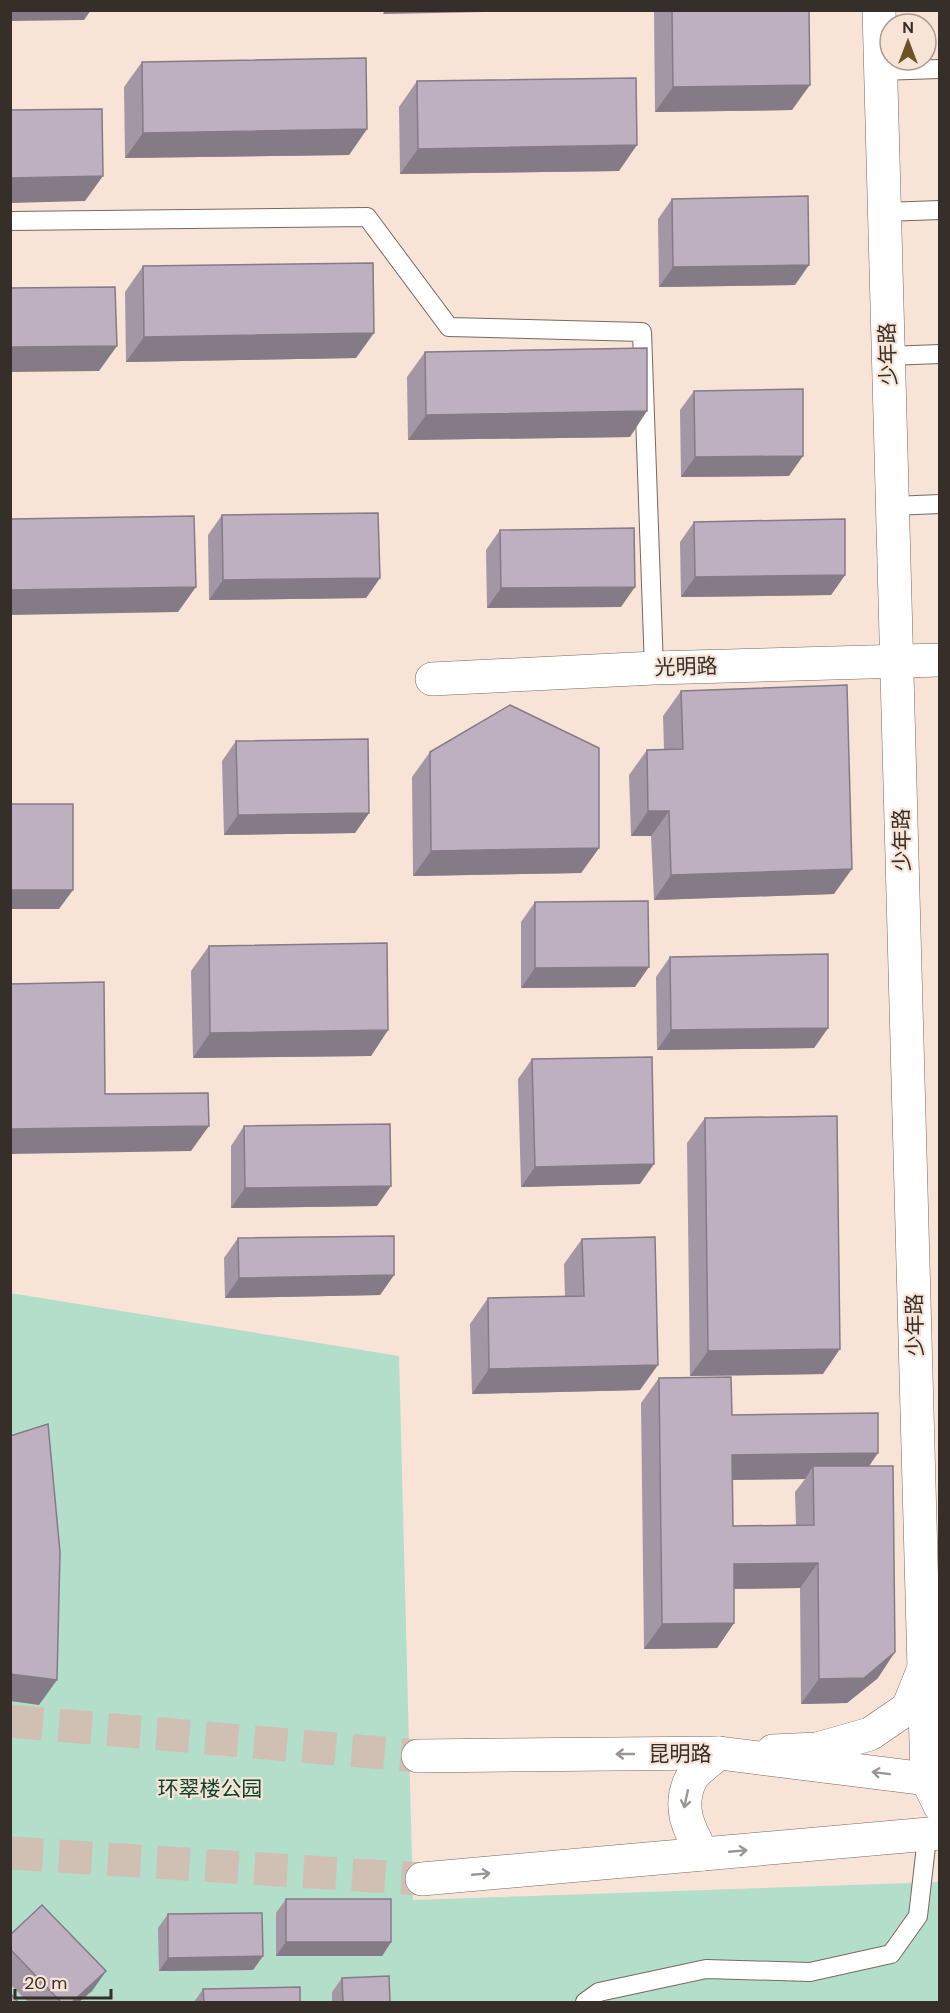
<svg xmlns="http://www.w3.org/2000/svg" width="950" height="2013" font-family="'DM Sans','Noto Sans SC',sans-serif">
<rect width="100%" height="100%" fill="#f7e4d7"/>
<path fill="#b3dec9" d="M10 1293 399 1356 413 1900 939 1882V2002H11Z"/>
<g fill="none" stroke-linecap="round" stroke-linejoin="round">
<g stroke="#d0c0b4" stroke-width="33" stroke-dasharray="33 16" stroke-linecap="butt">
<path d="M10 1721 418 1756"/>
<path d="M10 1853 422 1879"/>
</g>
<defs>
<g id="lane">
<path d="M880 71 940 69"/>
<path d="M885 212 940 210"/>
<path d="M10 221 367 217 449 327 642 332 654 668"/>
<path d="M888 356 940 354"/>
<path d="M893 506 940 504"/>
<path d="M585 2002 599 1992 706 1969 810 1972 891 1954 918 1916 928 1829"/>
</g>
<g id="secondary">
<path d="M879 10 927 1779 940 1806"/>
<path d="M432 679 654 668 940 660"/>
<path d="M773 1751 817 1749 870 1734 908 1708 922 1673"/>
</g>
<g id="primary">
<path d="M418 1756 719 1753 927 1779H940"/>
<path d="M703 1854C689 1830 677 1807 691 1779 696 1770 710 1761 719 1753"/>
<path d="M422 1879 940 1833"/>
</g>
</defs>
<use href="#lane" stroke="#79685e" stroke-width="20"/>
<use href="#secondary" stroke="#79685e" stroke-width="34"/>
<use href="#primary" stroke="#79685e" stroke-width="34"/>
<use href="#lane" stroke="#fff" stroke-width="18"/>
<use href="#secondary" stroke="#fff" stroke-width="33"/>
<use href="#primary" stroke="#fff" stroke-width="33"/>
</g>
<g fill="#a397a5" fill-rule="evenodd">
<path d="M654 10H809L792 110 655 112Z"/>
<path d="M142 62 367 129 349 155 125 158 124 87Z"/>
<path d="M417 81 619 171 400 174 399 107Z"/>
<path d="M672 199 795 285 659 287 658 219Z"/>
<path d="M143 266 356 358 126 362 125 292Z"/>
<path d="M425 352 630 437 408 440 407 377Z"/>
<path d="M694 391 789 476 681 477 680 410Z"/>
<path d="M222 515 380 578 366 598 209 600 208 535Z"/>
<path d="M694 522 845 575 831 595 681 597 680 542Z"/>
<path d="M500 530 621 607 487 608 486 550Z"/>
<path d="M681 691 834 894 654 900 651 836H631L629 775 647 750 664 749 663 716Z"/>
<path d="M236 741 369 813 355 833 224 835 222 761Z"/>
<path d="M430 752 599 848 581 873 413 876 412 777Z"/>
<path d="M535 902 635 987 521 988V922Z"/>
<path d="M209 946 388 1030 371 1056 193 1058 191 971Z"/>
<path d="M670 957 828 1028 814 1048 657 1050 656 977Z"/>
<path d="M532 1059 640 1184 521 1187 518 1079Z"/>
<path d="M705 1118 823 1374 690 1376 687 1143Z"/>
<path d="M244 1126 377 1206 231 1208V1146Z"/>
<path d="M238 1238 394 1275 380 1295 225 1298 224 1258Z"/>
<path d="M582 1239 640 1390 472 1394 470 1324 488 1298 565 1297 564 1264Z"/>
<path d="M659 1378 732 1415 869 1466 878 1678 847 1703 801 1704 800 1588 734 1589V1623L717 1648 644 1649 641 1403ZM805 1479 795 1492 796 1525 733 1526V1480Z"/>
<path d="M286 1899 391 1942 382 1956H276V1913Z"/>
<path d="M168 1914 263 1956 253 1970 159 1971 158 1928Z"/>
<path d="M10 1935 106 1971 92 1991 79 2002H28L10 1984Z"/>
<path d="M342 1978 390 2002H332V1992Z"/>
<path d="M203 1989 300 2002H194Z"/>
</g>
<g fill="#857b86">
<path d="M10 10H91L84 20 10 21Z"/>
<path d="M385 10H594L383 14Z"/>
<path d="M810 85 792 110 655 112 673 87Z"/>
<path d="M367 129 349 155 125 158 143 133Z"/>
<path d="M637 145 619 171 400 174 418 149Z"/>
<path d="M103 176 85 201 10 203V178Z"/>
<path d="M809 265 795 285 659 287 673 267Z"/>
<path d="M374 333 356 358 126 362 144 337Z"/>
<path d="M117 346 99 371 10 372V347Z"/>
<path d="M647 411 630 437 408 440 426 415Z"/>
<path d="M803 456 789 476 681 477 695 457Z"/>
<path d="M845 575 831 595 681 597 695 577Z"/>
<path d="M380 578 366 598 209 600 223 580Z"/>
<path d="M196 587 178 612 10 615V590Z"/>
<path d="M635 587 621 607 487 608 501 588Z"/>
<path d="M648 811H669L651 836H631Z"/>
<path d="M369 813 355 833 224 835 238 815Z"/>
<path d="M599 848 581 873 413 876 431 851Z"/>
<path d="M852 869 834 894 654 900 671 875Z"/>
<path d="M10 890H73L59 909H10Z"/>
<path d="M649 967 635 987 521 988 535 968Z"/>
<path d="M828 1028 814 1048 657 1050 671 1030Z"/>
<path d="M388 1030 371 1056 193 1058 210 1033Z"/>
<path d="M209 1126 191 1151 10 1154V1129Z"/>
<path d="M654 1164 640 1184 521 1187 535 1167Z"/>
<path d="M391 1186 377 1206 231 1208 245 1188Z"/>
<path d="M394 1275 380 1295 225 1298 239 1278Z"/>
<path d="M840 1349 823 1374 690 1376 708 1351Z"/>
<path d="M658 1365 640 1390 472 1394 489 1369Z"/>
<path d="M878 1453 861 1478 813 1466 805 1479 715 1480 732 1455Z"/>
<path d="M818 1563 800 1588 716 1589 734 1564Z"/>
<path d="M734 1623 717 1648 644 1649 662 1624Z"/>
<path d="M895 1652 878 1678 847 1703 801 1704 819 1679Z"/>
<path d="M10 1674 57 1680 39 1705 10 1701Z"/>
<path d="M286 1942H391L382 1956H276Z"/>
<path d="M263 1956 253 1970 159 1971 168 1958Z"/>
<path d="M106 1971 92 1991 79 2002H72Z"/>
</g>
<g fill="#beb0c0" stroke="#857b86" stroke-width="1.5">
<path d="M672 10H809L810 85 673 87Z"/>
<path d="M366 58 367 129 143 133 142 62Z"/>
<path d="M636 78 637 145 418 149 417 81Z"/>
<path d="M102 109 103 176 10 178V110Z"/>
<path d="M808 196 809 265 673 267 672 199Z"/>
<path d="M373 263 374 333 144 337 143 266Z"/>
<path d="M115 287 117 346 10 347V288Z"/>
<path d="M647 348V411L426 415 425 352Z"/>
<path d="M803 389V456L695 457 694 391Z"/>
<path d="M378 513 380 578 223 580 222 515Z"/>
<path d="M194 516 196 587 10 590V519Z"/>
<path d="M845 519V575L695 577 694 522Z"/>
<path d="M634 528 635 587 501 588 500 530Z"/>
<path d="M847 685 852 869 671 875 669 811H648L647 750 683 749 681 691Z"/>
<path d="M510 705 599 748V848L431 851 430 752Z"/>
<path d="M368 739 369 813 238 815 236 741Z"/>
<rect x="10" y="804" width="63" height="86"/>
<path d="M648 901 649 967 535 968V902Z"/>
<path d="M387 943 388 1030 210 1033 209 946Z"/>
<path d="M828 954V1028L671 1030 670 957Z"/>
<path d="M104 982 105 1094 208 1093 209 1126 10 1129V984Z"/>
<path d="M652 1057 654 1164 535 1167 532 1059Z"/>
<path d="M837 1116 840 1349 708 1351 705 1118Z"/>
<path d="M390 1124 391 1186 245 1188 244 1126Z"/>
<path d="M394 1236V1275L239 1278 238 1238Z"/>
<path d="M655 1237 658 1365 489 1369 488 1298 584 1296 582 1239Z"/>
<path d="M731 1377 732 1415 878 1413V1453L732 1455 733 1526 814 1525 813 1466H893L895 1652 864 1678 819 1679 818 1563 734 1564V1623L662 1624 659 1378Z"/>
<path d="M48 1424 60 1552 57 1680 10 1674V1436Z"/>
<rect x="286" y="1899" width="105" height="43"/>
<path d="M42 1905 106 1971 72 2002H61L10 1949V1935Z"/>
<path d="M262 1913 263 1956 168 1958V1914Z"/>
<path d="M389 1976 390 2002H343L342 1978Z"/>
<path d="M300 1987V2002H204L203 1989Z"/>
<path d="M10 1993 18 2002H10Z"/>
</g>
<defs><path id="oneway-shaft" d="M-6 0H5M1.5-3L5.5 0L1.5 3" fill="none" stroke-width="1.6" stroke-linecap="round" stroke-linejoin="round" transform="scale(1.5)"/></defs>
<g stroke="#9a9694">
<use href="#oneway-shaft" transform="translate(625 1754) rotate(180)"/>
<use href="#oneway-shaft" transform="translate(881 1773) rotate(-173)"/>
<use href="#oneway-shaft" transform="translate(686 1799) rotate(102)"/>
<use href="#oneway-shaft" transform="translate(738 1851) rotate(-5)"/>
<use href="#oneway-shaft" transform="translate(481 1874) rotate(-5)"/>
</g>
<g text-anchor="middle" dominant-baseline="central" stroke-width="4.5" stroke-linejoin="round" paint-order="stroke">
<g font-size="21" fill="#352e29" stroke="#f7e4d7">
<text transform="translate(888 354) rotate(-92)">少年路</text>
<text transform="translate(686 667) rotate(-2)">光明路</text>
<text transform="translate(902 840) rotate(-91)">少年路</text>
<text transform="translate(915 1325) rotate(-91)">少年路</text>
<text x="680" y="1754">昆明路</text>
</g>
<g font-size="21" fill="#0d422e" stroke="#f7e4d7">
<text x="210" y="1789">环翠楼公园</text>
</g>
</g>
<rect width="950" height="2013" fill="none" stroke="#352e29" stroke-width="24"/>
<g transform="translate(908 42)"><circle r="28" fill="#f7e4d7" stroke="#a99b91" stroke-width="1.5"/>
<path d="M0-4.5L10 22L0 15L-10 22Z" fill="#6c5425"/>
<text y="-9" font-size="16" font-weight="bold" text-anchor="middle" fill="#352e29">N</text>
</g>
<path d="M15 1989v9h96v-9" fill="none" stroke="#352e29" stroke-width="3"/>
<text x="24" y="1989" font-size="18" fill="#352e29" stroke="#f7e4d7" stroke-width="4.5" paint-order="stroke">20 m</text>
</svg>
